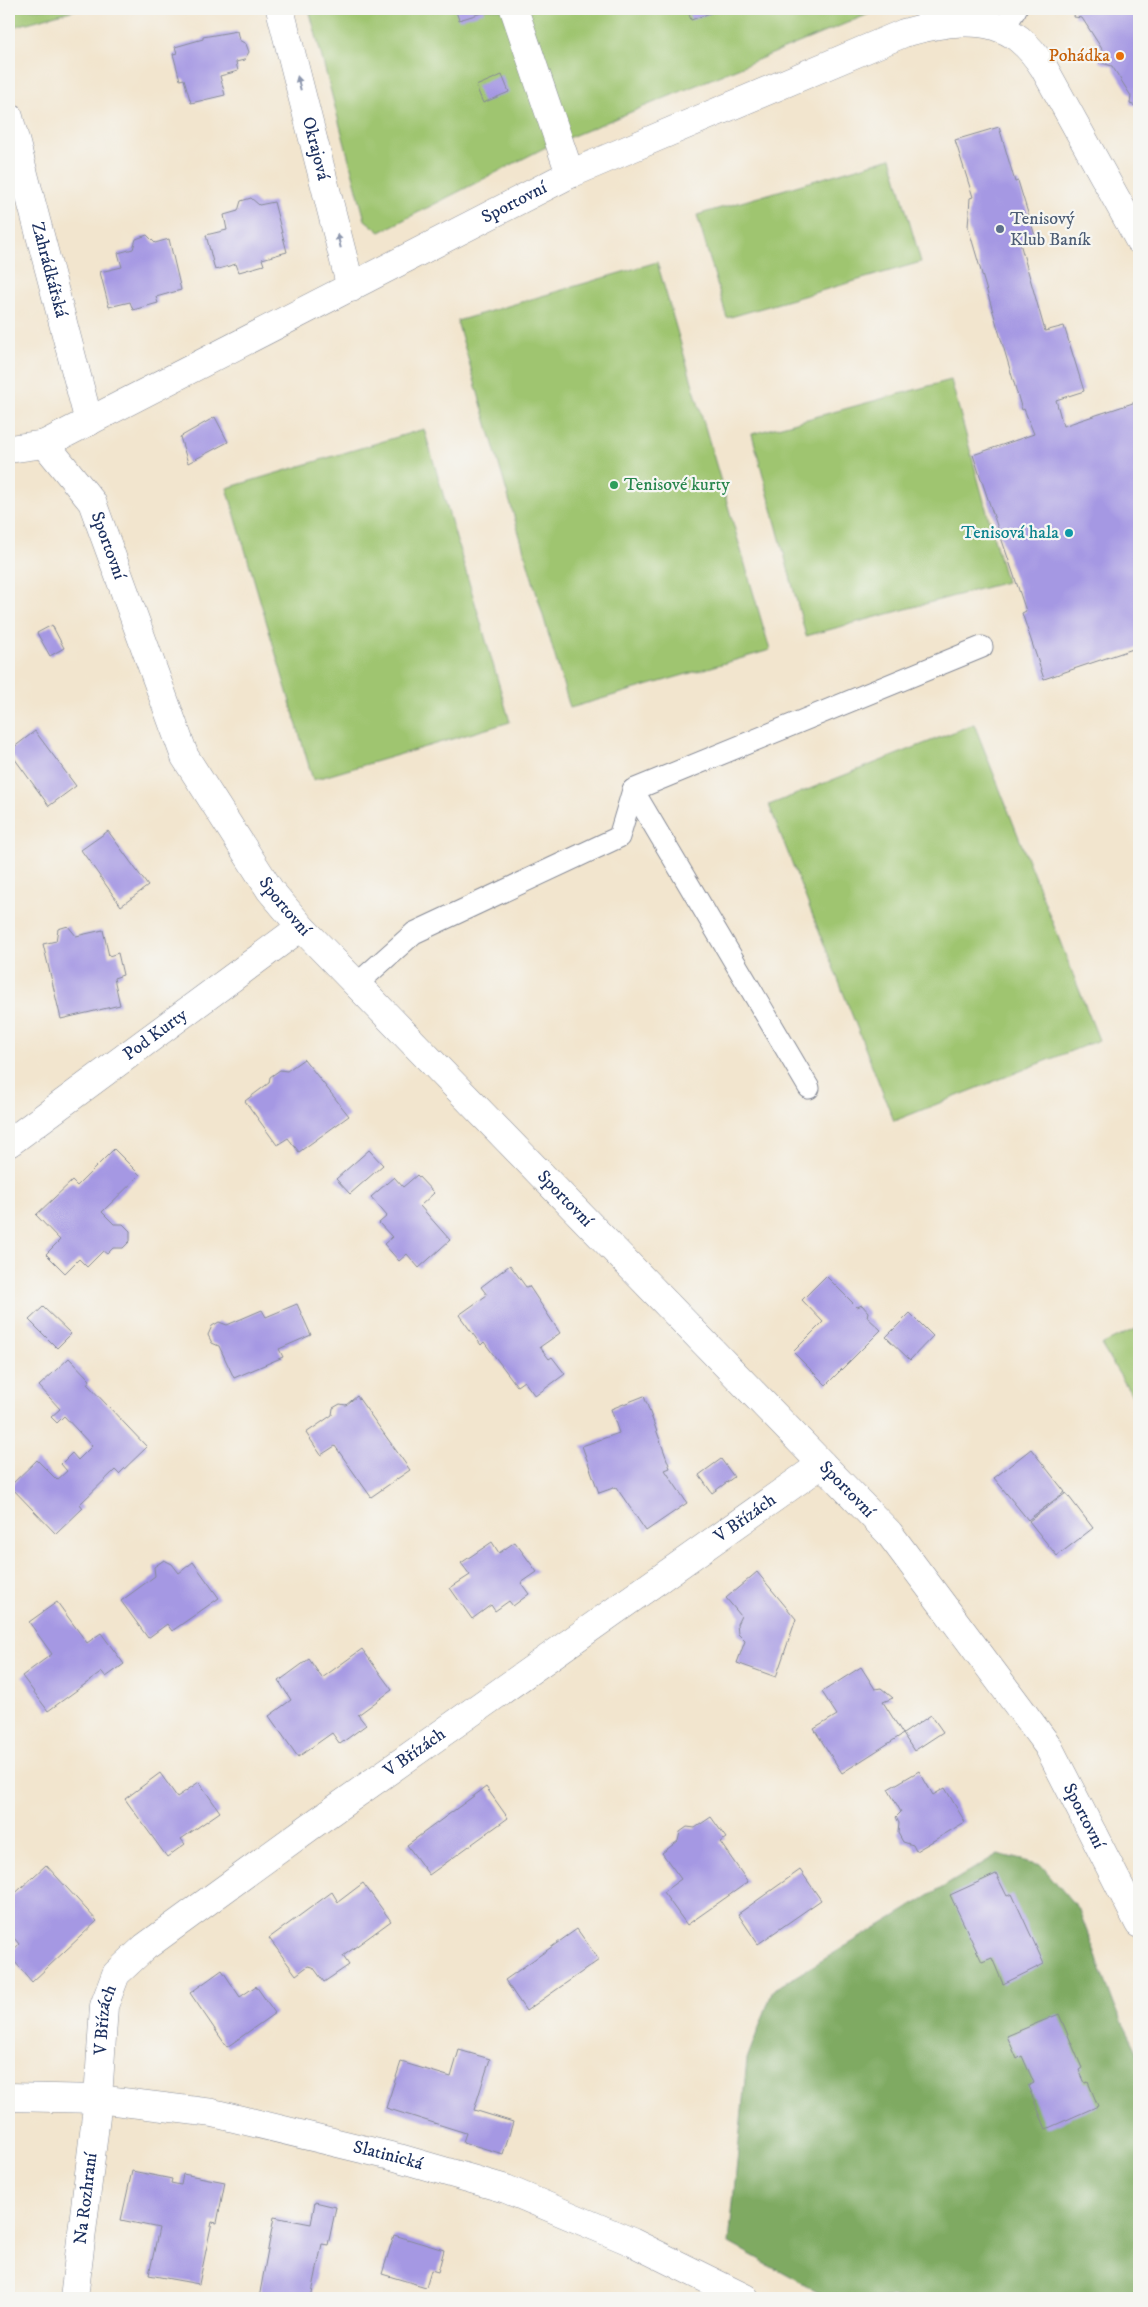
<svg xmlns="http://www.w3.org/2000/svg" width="1148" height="2307" font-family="'IM FELL DW Pica',serif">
<rect width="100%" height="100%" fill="#f6f6f2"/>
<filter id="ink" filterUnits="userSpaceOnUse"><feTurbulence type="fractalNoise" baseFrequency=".02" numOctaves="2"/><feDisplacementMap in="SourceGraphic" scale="10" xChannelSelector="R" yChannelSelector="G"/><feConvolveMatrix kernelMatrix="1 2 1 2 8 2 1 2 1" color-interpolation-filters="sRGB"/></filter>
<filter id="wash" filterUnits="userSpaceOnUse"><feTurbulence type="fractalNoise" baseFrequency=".0096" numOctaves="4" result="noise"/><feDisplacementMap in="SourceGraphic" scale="20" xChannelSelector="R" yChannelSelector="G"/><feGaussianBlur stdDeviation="1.12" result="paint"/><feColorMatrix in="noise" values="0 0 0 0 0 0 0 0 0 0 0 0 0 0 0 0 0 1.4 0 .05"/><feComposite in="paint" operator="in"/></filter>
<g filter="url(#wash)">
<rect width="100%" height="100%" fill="#f2e5ce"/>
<g fill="#9fc56f" stroke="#5d7a66">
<path d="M9 9H78L9 28Z"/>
<path d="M309 9H881L546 147 380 232 365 220Z"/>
<path d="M891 158 921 262 727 318 697 215Z"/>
<path d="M657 262 770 650 570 708 457 321Z"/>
<path d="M951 380 1006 582 806 636 752 434Z"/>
<path d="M424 429 510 722 313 780 227 488Z"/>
<path d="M974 724 1099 1040 894 1121 769 805Z"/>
<path d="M1139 1327V1406L1101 1345Z"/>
</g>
<path fill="#7faa62" stroke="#4d6c60" d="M998 1854 1041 1865 1079 1910 1115 2007 1139 2055V2298H830L729 2243 747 2059 773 1990Z"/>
<g id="blocks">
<g fill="#a598e3">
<path d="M455 9H484L485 12 459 20Z"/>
<path d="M687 9H711L713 12 691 20Z"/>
<path d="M1075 9H1139V107L1130 104 1131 96 1112 66 1099 62 1102 49 1082 18 1074 17Z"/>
<path d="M237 31 239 40 246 44 249 52 244 60 236 62 238 71 220 76 225 95 191 103 184 79 180 80 173 54 177 53 175 47 203 39V37Z"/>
<path d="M502 75 509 92 483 103 476 86Z"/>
<path d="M999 127 1015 182 1018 181 1036 239 1020 243 1045 331 1064 326 1084 391 1056 400 1063 426 1139 401V647L1044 679 1022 613 1026 611 973 455 1034 434 1024 409 1022 410 968 227 970 198 973 197 955 140Z"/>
<path d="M251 198 259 205 274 202 287 252 262 259 264 265 239 272 236 264 215 270 206 235 227 230 224 215 238 211 241 201Z"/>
<path d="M147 235 155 243 169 239 181 290 156 297 158 303 133 310 130 302 109 307 100 272 122 267 118 253 133 249 136 239Z"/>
<path d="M215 417 228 442 188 463 180 437Z"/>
<path d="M52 625 64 648 50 656 37 633Z"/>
<path d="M35 731 76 786 49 806 9 751Z"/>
<path d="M108 831 148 886 121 906 81 850Z"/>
<path d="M68 926 76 936 103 930 109 956 118 953 123 975 114 978 120 1005 61 1019 43 944 56 941 58 929Z"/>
<path d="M304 1059 349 1116 299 1152 288 1138 277 1145 245 1101 269 1083 270 1077 280 1070 287 1071Z"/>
<path d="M114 1149 140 1175 102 1212 114 1224H123L130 1231V1241L123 1248H113L107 1254 103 1251 87 1267 79 1259 65 1273 46 1254 60 1240 36 1215 72 1181 77 1186Z"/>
<path d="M369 1150 383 1165 350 1194 336 1179Z"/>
<path d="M417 1175 434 1193 420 1206 450 1240 419 1268 407 1254 399 1261 384 1244 392 1237 379 1223 387 1216 371 1197 394 1177 403 1187Z"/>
<path d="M510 1265 526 1287 529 1286 560 1333 540 1347 549 1359 552 1357 565 1374 535 1396 524 1381 517 1386 484 1342 481 1345 459 1315 487 1295 481 1287Z"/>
<path d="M826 1276 857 1307 862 1305 868 1312 867 1317 881 1330 826 1385 793 1352 823 1322 802 1300Z"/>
<path d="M297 1304 311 1335 279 1349 283 1357 234 1378 219 1346 212 1343 208 1335 212 1326 219 1322 227 1325 262 1310 266 1317Z"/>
<path d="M43 1307 71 1334 57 1348 29 1320Z"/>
<path d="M910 1313 933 1336 910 1360 886 1337Z"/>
<path d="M69 1358 90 1380 87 1384 147 1447 119 1474 115 1470 80 1504 83 1508 56 1534 10 1486 37 1460 57 1480 67 1471 61 1464 72 1453 78 1460 92 1446 64 1416 57 1423 51 1417 60 1409 39 1386Z"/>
<path d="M357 1396 410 1470 371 1497 335 1446 321 1455 306 1433 332 1415 333 1408 340 1404 346 1405Z"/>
<path d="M644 1396 670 1468 665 1470 687 1503 646 1531 616 1487 599 1493 582 1446 619 1433 611 1409Z"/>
<path d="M1031 1449 1065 1492 1028 1520 994 1478Z"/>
<path d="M721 1459 734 1477 712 1493 699 1475Z"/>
<path d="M1066 1493 1093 1528 1057 1556 1029 1521Z"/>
<path d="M492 1542 499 1553 515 1542 537 1572 521 1583 529 1594 513 1606 509 1601 495 1611 491 1605 472 1619 450 1588 470 1575 461 1563Z"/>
<path d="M164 1560 172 1564 179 1573 193 1562 219 1598 172 1631 167 1624 148 1638 121 1601 155 1576 154 1567Z"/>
<path d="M757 1572 796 1619 776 1677 737 1663 745 1641 738 1634 737 1624 741 1616 726 1598Z"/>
<path d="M57 1602 87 1643 101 1633 124 1664 106 1677 102 1672 48 1711 22 1676 52 1654 29 1622Z"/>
<path d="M362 1649 392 1690 358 1715 366 1725 340 1744 332 1733 298 1757 269 1716 291 1700 279 1681 309 1659 322 1678Z"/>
<path d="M861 1667 875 1689 881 1688 893 1698 883 1702 903 1734 931 1715 943 1732 914 1751 903 1734 842 1773 814 1729 837 1715 822 1692Z"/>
<path d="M919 1771 933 1795 945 1788 965 1822 916 1851 913 1845 903 1842 898 1833 899 1823 896 1817 901 1812 888 1789Z"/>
<path d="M160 1773 177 1797 199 1782 220 1812 181 1839 185 1844 167 1857 125 1799Z"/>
<path d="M486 1787 508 1818 429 1875 407 1845Z"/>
<path d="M711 1817 726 1838 720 1842 748 1882 687 1925 663 1892 681 1879 662 1853 678 1841 680 1832 687 1827 695 1828Z"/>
<path d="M46 1865 97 1921 32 1982 9 1955 19 1944 9 1932V1899Z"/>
<path d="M800 1870 821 1900 758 1944 738 1914Z"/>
<path d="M996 1874 1007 1896 1012 1894 1044 1964 1003 1984 992 1958 982 1962 950 1895Z"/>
<path d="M363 1883 391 1921 343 1956 349 1965 324 1982 313 1967 308 1966 296 1975 269 1938 332 1892 338 1902Z"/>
<path d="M577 1929 599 1960 526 2011 505 1980Z"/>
<path d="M222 1970 240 1997 256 1986 275 2013 227 2047 190 1993Z"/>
<path d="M1059 2014 1082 2068 1079 2070 1085 2083 1088 2082 1098 2106 1046 2129 1028 2086 1034 2083 1022 2056 1017 2059 1007 2036Z"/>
<path d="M459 2050 490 2059 474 2110 513 2122 503 2154 463 2142 466 2133 386 2108 401 2062 451 2077Z"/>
<path d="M132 2171 172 2179 171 2183 181 2185 183 2174 225 2182 217 2223 212 2222 199 2284 149 2275 159 2228 121 2220Z"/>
<path d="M315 2202 336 2207 328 2245 322 2244 311 2298H259L274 2217 311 2224Z"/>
<path d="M394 2235 444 2250 438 2272 431 2270 426 2287 382 2274Z"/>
</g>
</g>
</g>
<g filter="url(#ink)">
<use href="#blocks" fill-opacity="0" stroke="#868a96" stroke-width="1"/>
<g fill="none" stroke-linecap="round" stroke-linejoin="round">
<defs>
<g id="service">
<path d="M1003 29 1016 9"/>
<path d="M633 790 809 1088"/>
<path d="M357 984 414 933 619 837 633 790 982 647"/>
</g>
<g id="minor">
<path id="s1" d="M280 9 351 288"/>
<path d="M514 9 570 174"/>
<path id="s2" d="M9 117 89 422"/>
<path id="s3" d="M45 444 92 502 185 757 270 890 301 927 889 1533 1048 1746 1139 1924"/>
<path id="s4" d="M9 449 45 444 570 174 904 33C939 23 988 13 1019 39 1029 47 1037 57 1044 68L1139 240"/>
<path id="s5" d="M9 1143 301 927"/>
<path id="s6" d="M9 2097 98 2099 213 2113 399 2158 506 2189 632 2242 745 2298"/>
<path id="s7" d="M74 2298 98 2099 104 2006 116 1974 145 1947 311 1826 822 1464"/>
</g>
</defs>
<use href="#service" stroke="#868a96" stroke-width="23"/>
<use href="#minor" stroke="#868a96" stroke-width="29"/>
<use href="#service" stroke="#fff" stroke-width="21"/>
<use href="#minor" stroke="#fff" stroke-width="28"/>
</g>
<defs><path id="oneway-solid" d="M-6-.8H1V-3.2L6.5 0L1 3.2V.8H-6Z" transform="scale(1.25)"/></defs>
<g fill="#8d97ae">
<use href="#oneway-solid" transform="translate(299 83) rotate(-104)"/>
<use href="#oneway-solid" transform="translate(339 241) rotate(-104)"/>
</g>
</g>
<circle fill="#e8710a" stroke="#f6f6f2" stroke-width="2" cx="1120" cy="56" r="5"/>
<circle fill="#5c6f8a" stroke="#f6f6f2" stroke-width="2" cx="1000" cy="229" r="5"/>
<circle fill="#2e9e5b" stroke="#f6f6f2" stroke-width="2" cx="614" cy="485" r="5"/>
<circle fill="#0f9aa8" stroke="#f6f6f2" stroke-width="2" cx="1069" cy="533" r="5"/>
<g text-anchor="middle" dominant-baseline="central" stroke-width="4.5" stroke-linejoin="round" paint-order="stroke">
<g font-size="18" fill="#c56008" stroke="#f6f6f2" text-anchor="end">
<text x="1110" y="56">Pohádka</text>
</g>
<g font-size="18" fill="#1b2f5e" stroke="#f6f6f2">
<text stroke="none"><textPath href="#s1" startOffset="144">Okrajová</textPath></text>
<text stroke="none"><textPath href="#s4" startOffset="564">Sportovní</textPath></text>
<text stroke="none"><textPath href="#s2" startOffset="158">Zahrádkářská</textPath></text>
<text stroke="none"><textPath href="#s3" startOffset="121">Sportovní</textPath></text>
<text stroke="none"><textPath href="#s3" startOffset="526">Sportovní</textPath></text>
<text stroke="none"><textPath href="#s5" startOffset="182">Pod Kurty</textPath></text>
<text stroke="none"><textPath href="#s3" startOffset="931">Sportovní</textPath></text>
<text stroke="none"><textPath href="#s3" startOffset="1336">Sportovní</textPath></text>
<text stroke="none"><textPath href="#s7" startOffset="1105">V Břízách</textPath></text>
<text stroke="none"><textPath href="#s7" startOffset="700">V Břízách</textPath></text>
<text stroke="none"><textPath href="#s3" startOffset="1741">Sportovní</textPath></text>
<text stroke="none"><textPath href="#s7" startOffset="280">V Břízách</textPath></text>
<text stroke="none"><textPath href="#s6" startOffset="385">Slatinická</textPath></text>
<text stroke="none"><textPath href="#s7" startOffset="100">Na Rozhraní</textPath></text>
</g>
<g font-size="18" fill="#4e5e75" stroke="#f6f6f2" text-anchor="start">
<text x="1010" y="219">Tenisový<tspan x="1010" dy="21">Klub Baník</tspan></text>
</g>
<g font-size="18" fill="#27864d" stroke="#f6f6f2" text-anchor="start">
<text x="624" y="485">Tenisové kurty</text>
</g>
<g font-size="18" fill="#0d838f" stroke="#f6f6f2" text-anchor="end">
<text x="1059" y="533">Tenisová hala</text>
</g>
</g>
<rect width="1148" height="2307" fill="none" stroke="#f6f6f2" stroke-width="30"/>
</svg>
